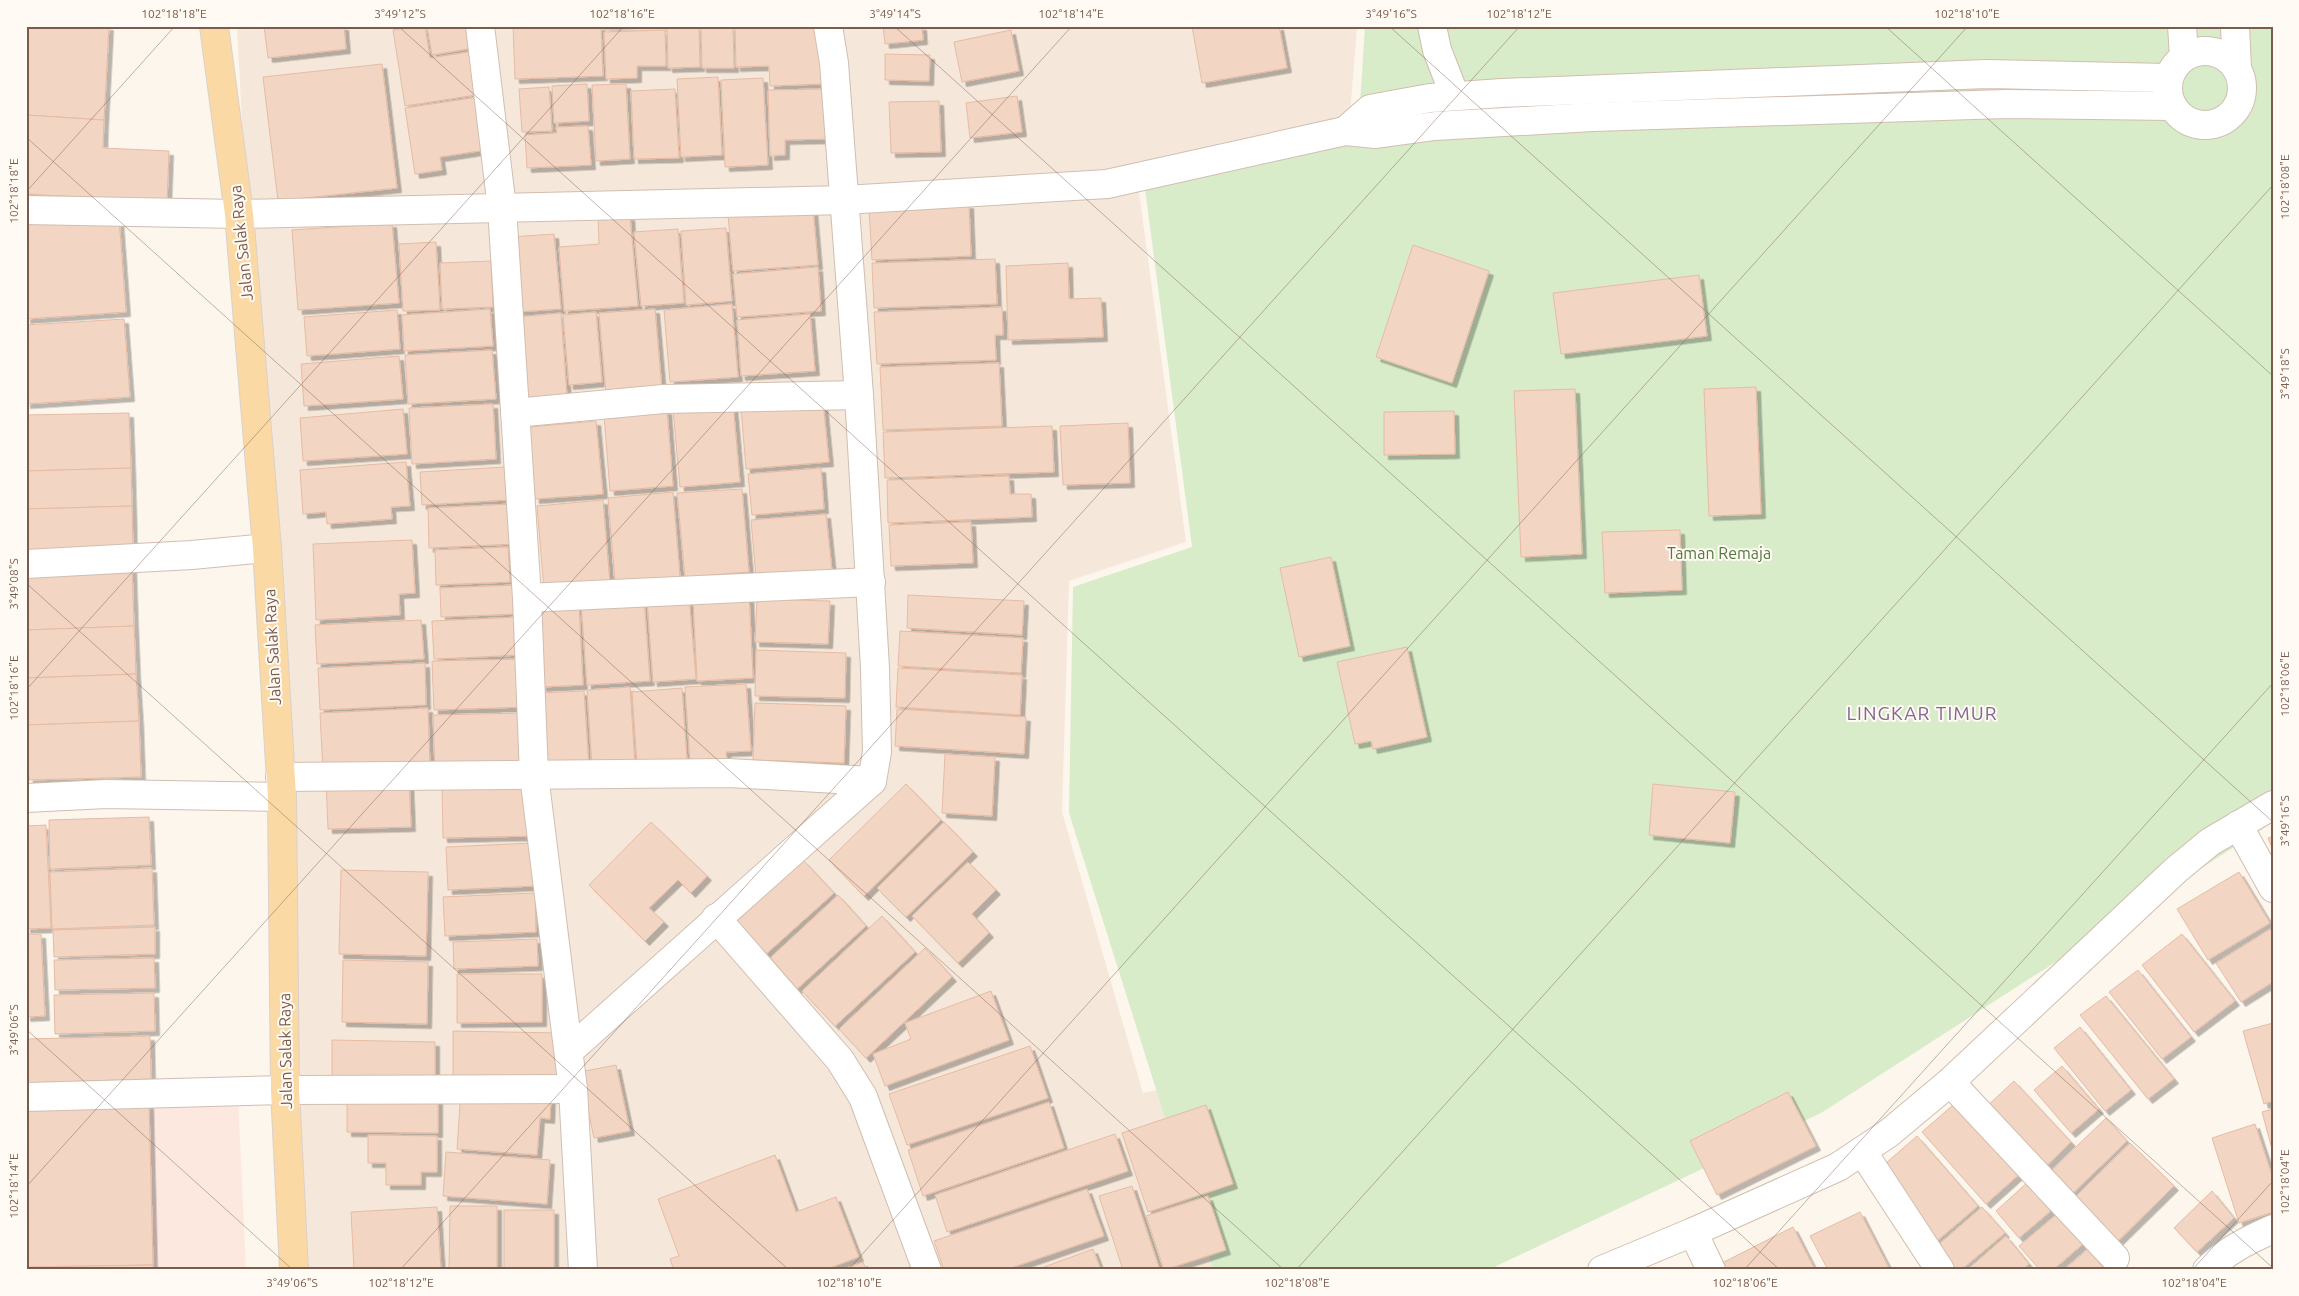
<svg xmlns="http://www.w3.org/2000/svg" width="2299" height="1296" font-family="Ubuntu,sans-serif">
<defs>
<filter id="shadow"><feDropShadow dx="4.5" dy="4.5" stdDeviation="0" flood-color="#0004"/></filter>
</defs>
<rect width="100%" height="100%" fill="#fdf6ec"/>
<path fill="#f5e8da" d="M237 26H1357L1349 127 1137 177 1186 542 1069 581 1062 812 1143 1093 1209 1079 1237 1270H301Z"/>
<path fill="#fde8e0" d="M238 1096 246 1270H26V1100Z"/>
<path fill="#d8ecc9" d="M1365 26H2273V822L1821 1113 1488 1270H1213L1069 813 1073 587 1192 547 1144 181 1358 135Z"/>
<g fill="#f3d5c3" stroke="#e6bba3" filter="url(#shadow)">
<path d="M26 26H109L104 120 26 115Z"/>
<path d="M264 26H344L346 49 268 58Z"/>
<path d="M415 26H425L430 58 475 51 482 94 405 106 393 30Z"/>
<path d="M427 26H470L474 48 432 55Z"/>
<path d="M513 26H601L603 76 515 79Z"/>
<path d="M605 26H632V29L605 30Z"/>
<path d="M634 26H665V27L634 29Z"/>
<path d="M667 26H699L700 67 668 68Z"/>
<path d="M701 26H733L734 68H702Z"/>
<path d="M735 26H820L822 84 770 86 769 66 736 67Z"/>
<path d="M883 26H922L923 40 885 44Z"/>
<path d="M1192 26H1279L1287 68 1202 83Z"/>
<path d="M665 30 666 66H637V78L606 79 604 32Z"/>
<path d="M1011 30 1019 71 962 82 954 42Z"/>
<path d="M885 54 930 55 929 81 885 80Z"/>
<path d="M382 64 397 188 278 201 263 77Z"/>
<path d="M718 77 722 155 681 157 677 79Z"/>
<path d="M763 78 768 165 725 167 721 80Z"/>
<path d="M587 84 589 121 554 123 552 86Z"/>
<path d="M626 84 630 159 596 161 592 85Z"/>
<path d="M549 87 552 131 522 132 519 89Z"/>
<path d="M675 89 679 158 634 159 631 91Z"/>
<path d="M826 89 827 139 785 140V155L770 156 768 90Z"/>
<path d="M485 96V150L440 157 442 170 415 174 405 108Z"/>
<path d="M1017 96 1022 132 970 138 966 103Z"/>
<path d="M939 101 941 152 891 153 889 102Z"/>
<path d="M26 115 104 120 103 148 169 151 167 202 26 194Z"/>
<path d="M588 126 591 165 527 168 525 135 557 133 556 127Z"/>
<path d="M969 204 971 256 872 260 869 208Z"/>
<path d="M813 208 818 265 733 271 728 215Z"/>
<path d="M630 216 638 306 564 311 559 247 599 244 598 218Z"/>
<path d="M119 218 126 312 26 319V225Z"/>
<path d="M392 223 399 303 298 310 292 230Z"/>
<path d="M726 228 732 301 686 305 681 231Z"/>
<path d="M678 229 684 303 641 306 634 232Z"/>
<path d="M554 234 561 309 516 312 510 237Z"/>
<path d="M436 242 440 310 403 311 399 244Z"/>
<path d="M1413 245 1489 271 1452 383 1376 357Z"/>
<path d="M995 259 997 304 874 308 872 263Z"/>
<path d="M491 261 493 307 442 309 440 263Z"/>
<path d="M1068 263 1069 299 1101 298 1103 337 1008 340 1006 266Z"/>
<path d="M818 267 821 311 737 317 733 274Z"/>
<path d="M1699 275 1707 336 1561 354 1553 293Z"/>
<path d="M732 304 738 377 670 382 664 310Z"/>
<path d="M1002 307 1003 335H995L996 360 877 364 874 312Z"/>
<path d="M490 309 493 346 404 351 402 315Z"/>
<path d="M655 309 662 390 606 394 599 313Z"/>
<path d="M397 310 400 349 307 356 304 317Z"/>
<path d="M596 312 602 382 569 385 563 315Z"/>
<path d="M561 313 567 396 525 399 518 317Z"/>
<path d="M810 314 815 371 741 376 737 320Z"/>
<path d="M124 319 130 397 26 404V325Z"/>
<path d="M492 350 496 399 408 404 405 355Z"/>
<path d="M399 356 403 399 304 406 301 364Z"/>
<path d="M999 363 1002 426 883 430 880 367Z"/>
<path d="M1756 387 1761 514 1709 516 1704 389Z"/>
<path d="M1575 389 1582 554 1521 557 1514 391Z"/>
<path d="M823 401 829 462 746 469 741 407Z"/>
<path d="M493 404 496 459 412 464 409 408Z"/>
<path d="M733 404 740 482 680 487 673 409Z"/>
<path d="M403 409 407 454 303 461 300 418Z"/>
<path d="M667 410 673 486 610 491 604 415Z"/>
<path d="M1454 411 1455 454 1384 455V412Z"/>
<path d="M129 413 131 468 26 471V415Z"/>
<path d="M596 421 603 494 535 499 529 427Z"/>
<path d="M1128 423 1130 483 1063 485 1060 426Z"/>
<path d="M1052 426 1054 472 885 478 883 432Z"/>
<path d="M406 462 410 506 391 507 392 519 327 524 326 512 303 514 300 470Z"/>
<path d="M505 467 507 500 422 505 420 472Z"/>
<path d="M131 468 132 506 26 509V471Z"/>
<path d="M821 468 824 509 752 515 748 474Z"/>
<path d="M1009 476 1010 494H1031L1032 517 888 523 887 480Z"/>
<path d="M742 489 749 572 685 577 677 493Z"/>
<path d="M673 492 680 577 615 582 608 498Z"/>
<path d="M603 500 610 584 544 589 537 506Z"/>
<path d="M512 504 514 544 429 548 428 508Z"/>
<path d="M132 506 133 553 26 556V509Z"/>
<path d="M826 514 832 571 756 577 751 520Z"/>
<path d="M971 522 973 563 891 566 889 525Z"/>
<path d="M1680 530 1682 590 1605 593 1602 532Z"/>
<path d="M412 540 415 593 399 594 400 615 316 620 313 544Z"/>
<path d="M508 547 510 582 436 585 435 550Z"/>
<path d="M1331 557 1350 646 1299 657 1280 568Z"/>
<path d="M132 567 134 626 26 630V571Z"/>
<path d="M516 585 518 614 441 617 440 588Z"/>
<path d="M749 594 753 678 697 681 693 597Z"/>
<path d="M908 595 1024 601 1022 635 907 628Z"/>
<path d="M689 597 696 679 653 682 647 599Z"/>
<path d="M644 598 650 681 587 685 581 602Z"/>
<path d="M757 599 830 601 828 644 755 642Z"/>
<path d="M579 605 583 685 542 687 536 607Z"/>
<path d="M520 617 522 655 434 659 432 621Z"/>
<path d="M421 620 424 659 317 664 315 625Z"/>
<path d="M134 626 136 674 26 678V630Z"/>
<path d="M900 631 1023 638 1021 673 898 666Z"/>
<path d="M1407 647 1427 737 1373 749 1371 741 1355 744 1337 662Z"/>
<path d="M756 650 846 653 845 698 755 696Z"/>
<path d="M523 659 525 707 434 710 432 661Z"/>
<path d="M425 663 426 705 320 710 318 668Z"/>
<path d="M898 668 1022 675 1020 715 896 707Z"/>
<path d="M136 674 139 721 26 725V678Z"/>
<path d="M746 684 751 751 726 752 727 760 690 762 685 687Z"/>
<path d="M630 687 635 765 592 767 587 690Z"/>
<path d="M682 688 687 761 637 764 632 692Z"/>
<path d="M584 691 589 767 547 770 542 693Z"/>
<path d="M755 703 846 706 844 763 753 760Z"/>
<path d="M428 708 430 767 323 772 320 713Z"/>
<path d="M897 709 1026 717 1024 754 895 746Z"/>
<path d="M523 713 526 769 435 771 433 715Z"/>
<path d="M139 721 141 777 29 780 26 725Z"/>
<path d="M945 754 995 757 992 816 942 813Z"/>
<path d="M409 778 411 827 328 829 326 780Z"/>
<path d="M906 784 941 820 864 896 829 860Z"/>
<path d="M1653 784 1735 792 1730 843 1649 835Z"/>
<path d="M530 786 532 836 443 838 442 788Z"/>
<path d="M149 817 151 865 50 869 49 820Z"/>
<path d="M651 822 707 876 691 893 678 880 649 908 664 922 645 941 589 885Z"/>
<path d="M944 822 973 852 906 917 877 888Z"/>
<path d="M46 825 51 928 26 929V826Z"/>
<path d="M2273 836V850L2268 838Z"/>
<path d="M532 843 534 886 448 890 446 847Z"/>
<path d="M803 860 834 893 765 955 736 922Z"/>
<path d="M968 862 996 890 972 914 989 933 958 963 912 916Z"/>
<path d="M152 868 154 925 52 929 50 872Z"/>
<path d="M341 870 428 872 426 956 339 954Z"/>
<path d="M2239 872 2270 923 2208 960 2177 909Z"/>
<path d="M535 893 536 932 445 936 443 897Z"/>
<path d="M838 895 866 926 797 989 769 959Z"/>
<path d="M882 916 915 952 835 1026 802 991Z"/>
<path d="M155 927V954L54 957 53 930Z"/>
<path d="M2270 929 2273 933V982L2241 1002 2216 963Z"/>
<path d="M26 934H41L45 1016 26 1017Z"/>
<path d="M2182 934 2235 1001 2194 1032 2142 965Z"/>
<path d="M537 939 538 966 454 969 453 942Z"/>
<path d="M925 948 952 977 866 1058 839 1029Z"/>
<path d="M154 958 155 988 55 990 54 960Z"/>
<path d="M343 960 428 962 427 1024 342 1022Z"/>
<path d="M2138 970 2191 1037 2162 1059 2109 992Z"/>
<path d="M457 974H542V1022L457 1023Z"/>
<path d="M991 991 1009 1040 885 1086 873 1054 911 1039 905 1023Z"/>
<path d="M154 993 155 1031 55 1034 54 995Z"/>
<path d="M2106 996 2174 1079 2148 1099 2080 1015Z"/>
<path d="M2273 1023V1101L2264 1104 2243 1031Z"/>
<path d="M2080 1027 2131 1090 2105 1111 2054 1048Z"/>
<path d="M453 1031 559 1033 558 1081 453 1080Z"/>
<path d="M150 1036 151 1079 26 1083V1039Z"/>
<path d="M332 1040 435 1042V1085L332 1083Z"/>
<path d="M1030 1046 1048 1098 907 1145 889 1094Z"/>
<path d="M616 1065 630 1131 594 1138 580 1072Z"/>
<path d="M2062 1066 2099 1109 2071 1133 2034 1090Z"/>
<path d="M2014 1081 2071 1142 2040 1172 1983 1110Z"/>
<path d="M461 1090 551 1097 550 1119 540 1118 537 1155 457 1149Z"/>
<path d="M1788 1092 1816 1146 1717 1195 1690 1141Z"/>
<path d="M347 1096 438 1097V1133L347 1132Z"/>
<path d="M1960 1099 2024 1170 1986 1204 1922 1132Z"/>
<path d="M1049 1102 1064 1148 923 1196 908 1150Z"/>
<path d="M149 1104 153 1265 26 1267V1106Z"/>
<path d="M1206 1105 1233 1184 1148 1212 1122 1133Z"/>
<path d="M2273 1109V1149H2272L2262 1112Z"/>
<path d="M2106 1118 2127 1141 2072 1194 2050 1172Z"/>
<path d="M2255 1124 2273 1178V1212L2239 1223 2212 1138Z"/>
<path d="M1115 1134 1128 1171 947 1232 935 1195Z"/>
<path d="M368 1135 437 1136V1172H421V1185H386V1163H368Z"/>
<path d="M1917 1136 1978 1206 1931 1246 1870 1177Z"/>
<path d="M2130 1143 2174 1186 2118 1241 2075 1197Z"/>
<path d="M446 1152 550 1160 547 1204 443 1196Z"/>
<path d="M775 1155 796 1212 836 1197 859 1257 824 1270H674L670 1259 679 1256 658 1199Z"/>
<path d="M2029 1181 2053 1209 2019 1238 1996 1211Z"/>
<path d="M1132 1186 1159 1267 1149 1270H1123L1099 1196Z"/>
<path d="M1087 1189 1104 1236 1005 1270H944L934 1241Z"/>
<path d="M2212 1191 2234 1218 2197 1252 2174 1228Z"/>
<path d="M1208 1196 1226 1250 1164 1270 1146 1216Z"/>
<path d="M450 1206H497V1270H449Z"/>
<path d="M437 1207 441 1270H354L351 1212Z"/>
<path d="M1982 1207 2005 1233 1961 1270H1935L1924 1257Z"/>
<rect x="504" y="1210" width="50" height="60"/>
<path d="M1860 1212 1890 1270H1828L1810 1236Z"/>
<path d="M2057 1214 2083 1244 2053 1270H2040L2019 1246Z"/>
<path d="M1793 1227 1815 1270H1723L1720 1264Z"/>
<path d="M2006 1236 2029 1264 2022 1270H1967Z"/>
<path d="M1093 1249 1101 1270H1036Z"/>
<path d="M2088 1249 2105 1270H2064Z"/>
<path d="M863 1262 866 1270H841Z"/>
<path d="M153 1265V1270H26V1267Z"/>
</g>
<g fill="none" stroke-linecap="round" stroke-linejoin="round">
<defs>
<g id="minor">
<path d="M480 26 502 208 527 598 534 775 573 1089 583 1270"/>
<path d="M1432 26 1437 50 1455 96"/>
<path d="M2182 26 2184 56"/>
<path d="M2235 26 2237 68"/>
<circle cx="2205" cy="88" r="37"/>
<path d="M1345 131 1370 109 1430 98 1502 93 1987 74 2168 78"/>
<path d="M26 210 239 214 845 200 1107 184 1345 131 1376 134 1435 126 1593 117 2005 104 2172 106"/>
<path d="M515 413 663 399 859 395"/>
<path d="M26 564 192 555 267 548"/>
<path d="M527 598 871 582"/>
<path d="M280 777 729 773 872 781"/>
<path d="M26 798 106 794 282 797"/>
<path d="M2238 825 2273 888"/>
<path d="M716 918 840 1060 863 1097 927 1270"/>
<path d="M569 1051 872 781 877 752 875 668 859 395 834 63 828 26"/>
<path d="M1950 1082 2115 1258"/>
<path d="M26 1097 285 1090 573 1089"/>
<path d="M1862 1151 1940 1270"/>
<path d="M1693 1232 1711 1270"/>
<path d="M1602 1270 1693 1232 1838 1167 1889 1133 1950 1082 2176 870 2210 842 2273 805"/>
<path d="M2207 1270C2226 1251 2248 1240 2273 1229"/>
</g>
<path id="primary" d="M214 26 239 214 267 548 282 797 285 1090 294 1270"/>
</defs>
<use href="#minor" stroke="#d1beb0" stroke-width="30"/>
<use href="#primary" stroke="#dad1cd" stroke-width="30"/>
<use href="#minor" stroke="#fff" stroke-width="28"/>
<use href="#primary" stroke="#fbd9a5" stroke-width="28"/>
</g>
<path fill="none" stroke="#7a5c4d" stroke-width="1" stroke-opacity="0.45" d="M398 26 1780 1270M894 26 2273 1268M1389 26 2273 822M1885 26 2273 376M26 137 1284 1270M26 192 175 26M26 583 789 1270M26 690 624 26M26 1029 293 1270M26 1187 1072 26M400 1270 1520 26M848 1270 1968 26M1296 1270 2273 185M1744 1270 2273 683M2192 1270 2273 1181"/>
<g text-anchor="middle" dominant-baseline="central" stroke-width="4" stroke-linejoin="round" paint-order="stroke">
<g font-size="16" fill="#7a5c4d" stroke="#fffaf3">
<text transform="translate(241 243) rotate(-96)">Jalan Salak Raya</text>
<text transform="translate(272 647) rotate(-93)">Jalan Salak Raya</text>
<text transform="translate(285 1051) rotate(-91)">Jalan Salak Raya</text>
</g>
<g font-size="16" fill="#537a41" stroke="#fffaf3">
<text x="1719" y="553">Taman Remaja</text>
</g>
<g font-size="19" letter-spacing="1" fill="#846695" stroke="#fffaf3">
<text x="1922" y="713">LINGKAR TIMUR</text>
</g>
</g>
<rect width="2299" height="1296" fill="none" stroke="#fffaf3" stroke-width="55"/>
<rect x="28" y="28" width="2244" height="1240" fill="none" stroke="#7a5c4d" stroke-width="2"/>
<g font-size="12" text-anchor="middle" fill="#7a5c4d">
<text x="174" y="18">102°18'18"E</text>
<text x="400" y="18">3°49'12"S</text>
<text x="622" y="18">102°18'16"E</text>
<text x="895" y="18">3°49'14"S</text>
<text x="1071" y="18">102°18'14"E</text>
<text x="1391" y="18">3°49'16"S</text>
<text x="1519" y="18">102°18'12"E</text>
<text x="1967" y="18">102°18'10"E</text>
<text transform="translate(2285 187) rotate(-90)" y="4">102°18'08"E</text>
<text transform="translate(14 191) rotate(-90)" y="4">102°18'18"E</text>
<text transform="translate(2285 374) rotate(-90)" y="4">3°49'18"S</text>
<text transform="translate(14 584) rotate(-90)" y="4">3°49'08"S</text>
<text transform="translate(2285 684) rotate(-90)" y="4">102°18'06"E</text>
<text transform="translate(14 688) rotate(-90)" y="4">102°18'16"E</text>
<text transform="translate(2285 821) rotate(-90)" y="4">3°49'16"S</text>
<text transform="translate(14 1030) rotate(-90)" y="4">3°49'06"S</text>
<text transform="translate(2285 1182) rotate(-90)" y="4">102°18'04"E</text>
<text transform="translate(14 1186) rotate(-90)" y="4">102°18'14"E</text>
<text x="292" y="1287">3°49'06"S</text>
<text x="401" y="1287">102°18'12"E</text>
<text x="849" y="1287">102°18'10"E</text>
<text x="1297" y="1287">102°18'08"E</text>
<text x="1745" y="1287">102°18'06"E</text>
<text x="2194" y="1287">102°18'04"E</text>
</g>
</svg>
